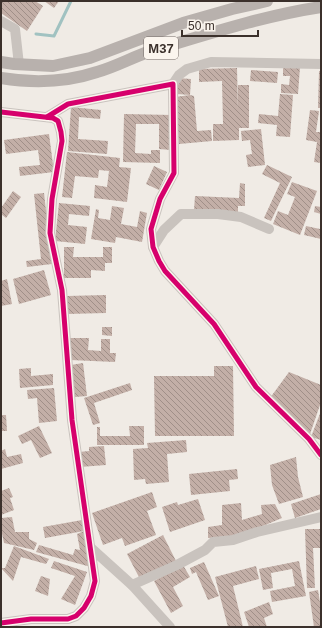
<svg xmlns="http://www.w3.org/2000/svg" width="322" height="628" font-family="Arial,sans-serif">
<defs>
<pattern id="building-back-hatch" width="6" height="6" patternUnits="userSpaceOnUse"><rect width="6" height="6" fill="#c3afa7"/><path d="M-1 5l2 2M0 0l6 6M5-1l2 2" fill="none" stroke="#a08f88"/></pattern>
</defs>
<rect width="100%" height="100%" fill="#f0ebe5"/>
<g fill="none" stroke-linecap="round" stroke-linejoin="round">
<path stroke="#a1c2c1" stroke-width="3" d="M36 34 54 36 71 1"/>
</g>
<g fill="url(#building-back-hatch)">
<path d="M1 1H35L43 6 27 31 1 13Z"/>
<path d="M44 1H59L54 8Z"/>
<path d="M283 66 300 67 298 94 281 93V84L289 85 290 76H283Z"/>
<path d="M237 68 238 109V85H249V128H239V140L213 141V124H223L222 81 199 82V69Z"/>
<path d="M251 70 278 72 277 83 250 81Z"/>
<path d="M319 71H321V108H318Z"/>
<path d="M178 78 191 79 190 95 194 96 197 131 211 130 212 141 179 144 175 97 190 95 177 94Z"/>
<path d="M280 94 293 95 290 137 276 136 277 125 258 123 259 114 278 116Z"/>
<path d="M71 107 101 110 100 119 79 117 78 139 108 141 107 154 68 151Z"/>
<path d="M310 110 319 111 316 132H321V163L314 162 317 142 306 140Z"/>
<path d="M124 114 172 115 171 150 159 149V124H136L135 153 151 154V150H160V163L123 162Z"/>
<path d="M261 129 265 165 248 167 246 155 252 154 250 140 242 141 241 131Z"/>
<path d="M49 134 54 172 20 176 19 167 40 165 38 150 6 154 4 140Z"/>
<path d="M67 152 120 158 119 167 131 168 127 202 94 198 95 185 107 187 109 171 99 170 98 178 75 176 72 198 62 197Z"/>
<path d="M267 165 292 177 271 221 264 218 280 183 262 174Z"/>
<path d="M154 166 167 172 159 190 146 184Z"/>
<path d="M292 182 317 191 300 235 273 224 278 211 288 215 295 197 287 194Z"/>
<path d="M240 183 245 184V206H238V215L194 210 195 196 239 198Z"/>
<path d="M13 191 21 197 6 218 1 214V208Z"/>
<path d="M44 193 52 264 27 267 26 261 41 259 34 194Z"/>
<path d="M59 203 90 206 89 216 69 214 68 225 87 227 85 244 55 241Z"/>
<path d="M112 206 124 208 121 224 137 227 140 211 147 213 142 242 116 237 115 243 91 239 96 209 99 210 98 218 110 220Z"/>
<path d="M315 206 321 207V214L314 212Z"/>
<path d="M306 226 320 229 321 226V239L304 235Z"/>
<path d="M64 247H74L73 257H103V247H112V263H105V271L91 270V278H64Z"/>
<path d="M44 270 51 295 19 304 13 279Z"/>
<path d="M7 279 12 304 1 306V281Z"/>
<path d="M106 295V313L67 314V296Z"/>
<path d="M102 327H112V336L102 335Z"/>
<path d="M70 338H89L88 350 101 351V339H110V353H116L115 362 70 360Z"/>
<path d="M83 363 87 396 75 397 71 365Z"/>
<path d="M214 366H233L234 436H155L154 376H214Z"/>
<path d="M31 368V376L53 374V385L20 388 19 369Z"/>
<path d="M289 372 321 385V402L310 434 270 398Z"/>
<path d="M130 383 132 390 94 403 100 423 93 425 84 398Z"/>
<path d="M54 388 57 421 39 423 37 398 28 399 27 390Z"/>
<path d="M321 411V440L311 437Z"/>
<path d="M1 415H6L7 431H1Z"/>
<path d="M39 426 52 453 40 458 31 440 22 444 18 436Z"/>
<path d="M129 426H144V445H97V427H100V436H130Z"/>
<path d="M186 440 187 452 167 454 169 482 146 484 145 479 134 480 133 449 148 448 147 443Z"/>
<path d="M104 446 106 465 80 467 79 452 89 451V447Z"/>
<path d="M5 449 7 457 21 454 23 463 1 469V451Z"/>
<path d="M296 457 298 477 303 497 279 504 272 485 270 465Z"/>
<path d="M237 469 238 479 229 480 230 491 191 495 189 474Z"/>
<path d="M9 488 13 497 10 498 14 510 1 515V491Z"/>
<path d="M152 492 157 507 147 511 156 535 125 546 122 538 103 545 92 513Z"/>
<path d="M321 494V509L295 518 291 504Z"/>
<path d="M198 499 205 520 170 532 162 507 177 502 178 505Z"/>
<path d="M241 503 242 520 262 514 261 505 275 504 282 518 237 537 208 538V527L222 525V505Z"/>
<path d="M12 517 15 532H29V539L37 543 34 550 4 543 1 529V518Z"/>
<path d="M82 520 84 531 45 538 43 527Z"/>
<path d="M305 529H321V548H313L315 588H307Z"/>
<path d="M84 531 91 567 36 552 39 545 73 555 75 549 80 550 77 534Z"/>
<path d="M163 535 176 561 140 579 127 554Z"/>
<path d="M14 546 49 559 46 564 21 557 13 581 1 568H5Z"/>
<path d="M54 561 87 572 75 605 61 599 75 576 51 568Z"/>
<path d="M299 561 306 596 272 602 270 591 295 586 292 569 271 573 273 588 263 590 259 569Z"/>
<path d="M204 562 219 596 208 600 196 572 192 574 190 568Z"/>
<path d="M183 565 190 577 173 587 183 606 171 613 154 581Z"/>
<path d="M256 566 259 579 233 586 243 627H228L215 577Z"/>
<path d="M41 576 50 579 48 596 35 591Z"/>
<path d="M318 590 321 609V627H314L309 592Z"/>
<path d="M269 602 273 614 264 618 267 627H249L244 612Z"/>
</g>
<g fill="none" stroke-linecap="round" stroke-linejoin="round">
<g stroke="#c9c3be" stroke-width="10">
<path d="M1 21 15 29 19 65"/>
<path d="M173 84 179 75 187 69 211 62 321 64"/>
<path d="M1 112 53 118 58 121 61 132 62 141 52 199 50 233 62 290 72 420 95 581 91 596 84 608 76 616 68 619H31L1 623"/>
<path d="M47 117 68 104 173 84 174 173 160 199 151 229 153 247 159 261 165 271 214 324 256 387 309 439 321 455"/>
<path d="M153 247 164 230 181 214H218L241 217 269 229"/>
<path d="M91 548 132 585 170 627"/>
<path d="M132 585 177 565 205 550 213 542 233 540 257 532 321 517"/>
</g>
<g stroke="#b8b1ad" stroke-width="12">
<path d="M1 62 14 64 53 66 90 58 183 23 232 9 267 1"/>
<path d="M1 78C32 83 67 82 97 72 115 67 131 58 148 52 205 35 262 16 321 7"/>
</g>
<defs>
<g id="cycleway">
<path d="M1 112 53 118 58 121 61 132 62 141 52 199 50 233 62 290 72 420 95 581 91 596 84 608 76 616 68 619H31L1 623"/>
<path d="M47 117 68 104 173 84 174 173 160 199 151 229 153 247 159 261 165 271 214 324 256 387 309 439 321 455"/>
</g>
</defs>
<use href="#cycleway" stroke="#fbf5ee" stroke-width="8"/>
<use href="#cycleway" stroke="#d6006c" stroke-width="5"/>
</g>
<g text-anchor="middle" dominant-baseline="central" stroke-width="3" stroke-linejoin="round" paint-order="stroke">
<rect fill="#fbf5ee" stroke="#756b66" stroke-width="1" x="144" y="37" width="34" height="22" rx="3"/>
<g font-size="13" font-weight="bold" fill="#3b302b">
<text x="161" y="48">M37</text>
</g>
</g>
<rect width="322" height="628" fill="none" stroke="#3b302b" stroke-width="4"/>
<path d="M182 30v6h76v-6" fill="none" stroke="#3b302b" stroke-width="2"/>
<text x="188" y="30" font-size="12" fill="#3b302b" stroke="#fbf5ee" stroke-width="3" paint-order="stroke">50 m</text>
</svg>
